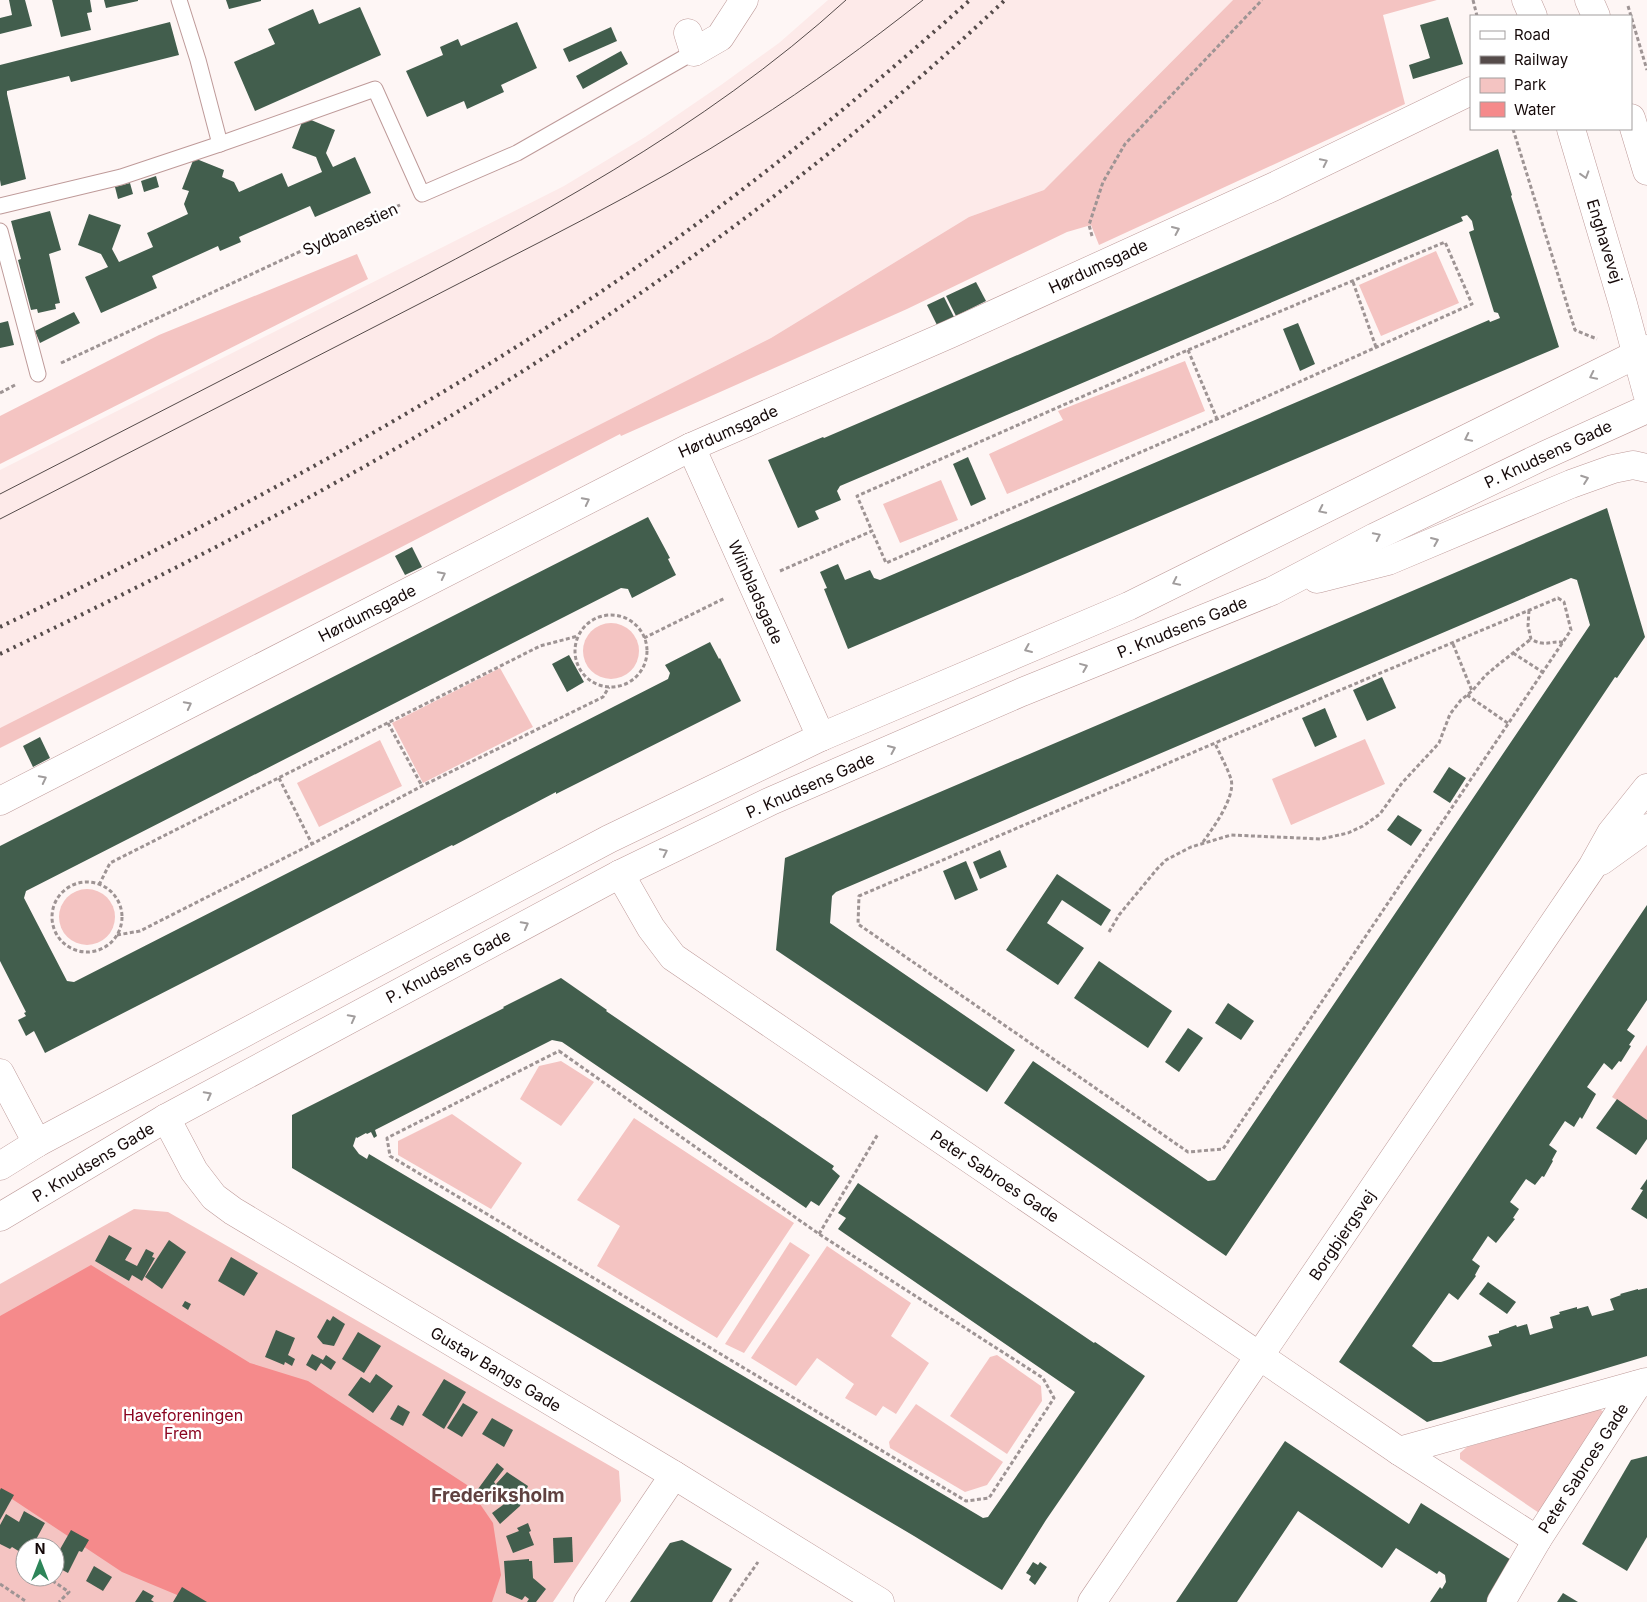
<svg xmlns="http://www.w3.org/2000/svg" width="1647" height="1602" font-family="Inter,sans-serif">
<rect width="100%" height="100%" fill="#fef6f5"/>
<path fill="#fdeae9" d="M828 0H1233L1044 190 969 217 771 338 0 728V470L564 186 645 137 721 85 779 43Z"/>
<g fill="#f4c4c2" fill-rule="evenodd">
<path d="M1233 0H1437L1383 15 1405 104 1099 245 1091 225 1067 232 907 309 621 436 620 434 384 556 0 748V728L771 338 969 217 1044 190Z"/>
<path d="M1436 251 1459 303 1381 336 1359 285Z"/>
<path d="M357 254 368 279 0 464V416L159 335Z"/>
<path d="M1185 361 1205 411 1007 494 989 454 1063 420 1058 411Z"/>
<path d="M941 480 958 520 900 543 883 504Z"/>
<circle cx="611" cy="651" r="28"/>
<path d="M500 668 533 727 423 783 392 723Z"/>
<path d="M1365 739 1385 784 1291 825 1272 779Z"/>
<path d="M380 740 402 786 319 827 297 783Z"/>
<circle cx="87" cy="917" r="28"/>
<path d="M1647 1045V1120L1612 1097Z"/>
<path d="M561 1061 594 1082 561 1126 520 1099 539 1066Z"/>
<path d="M452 1114 522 1163 491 1209 398 1155V1141Z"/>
<path d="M634 1118 794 1223 717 1338 597 1266 620 1226 577 1200Z"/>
<path d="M134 1209 168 1212 619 1471 621 1501 553 1602H0V1284ZM25 1547H55V1577H25Z"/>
<path d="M790 1242 810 1255 744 1353 725 1344Z"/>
<path d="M827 1246 911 1303 891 1336 929 1363 896 1414 883 1406 876 1416 845 1398 854 1384 817 1358 796 1386 751 1358Z"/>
<path d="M997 1355 1041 1386 1042 1401 1007 1454 950 1416 990 1357Z"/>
<path d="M916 1404 1003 1462 987 1485 965 1492 890 1448 889 1442Z"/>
<path d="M1599 1409 1606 1413 1545 1517 1460 1459V1453L1467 1447Z"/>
</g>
<path fill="#f58a8b" d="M91 1265 250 1363 308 1381 467 1485 493 1523 501 1575 492 1602H194L122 1572 0 1491V1316Z"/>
<g fill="#425e4d">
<path d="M9 0H25L32 26 0 34V18L12 15Z"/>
<path d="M52 0H90L92 12 87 13 91 30 61 37Z"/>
<path d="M104 0H138V1L106 8Z"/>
<path d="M226 0H261V1L229 9Z"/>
<path d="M360 7 381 55 255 111 234 62 275 44 268 29 313 9 319 24Z"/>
<path d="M1448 17 1463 64 1413 79 1409 65 1430 58 1420 25Z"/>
<path d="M170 22 179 55 71 82 69 76 7 91V94L26 179 1 186 0 180V65Z"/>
<path d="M517 22 537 68 501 85 504 92 467 109 464 101 427 117 406 71 443 55 440 47 458 39 461 46Z"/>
<path d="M611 27 617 41 569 62 563 49Z"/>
<path d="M621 51 628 64 583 89 576 76Z"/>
<path d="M304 117 335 130 326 153 333 167 355 157 371 193 315 217 310 206 239 237 241 242 220 251 218 246 152 276 157 288 101 313 85 277 108 267 101 254 78 245 89 214 121 225 112 249 119 262 153 247 147 233 188 214 184 204 189 191 182 189 194 158 224 170 222 177 234 182 239 192 282 173 288 187 322 172 316 157 292 148Z"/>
<path d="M1498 149 1512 195 1511 196 1559 347 848 649 824 589 827 588 820 572 838 564 845 580 870 570 874 578 880 580 1489 320 1490 322 1500 318 1498 313 1494 312 1469 232 1474 230 1472 221 1467 215 1461 217 1463 221 840 486 837 491 841 500 815 511 819 519 798 528 768 460 823 437 824 438Z"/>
<path d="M156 176 159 187 144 192 141 181Z"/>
<path d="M130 183 133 194 118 199 115 187Z"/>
<path d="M50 211 61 250 49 254 60 303 55 304 56 309 38 313 37 309 31 310 18 260 21 259 11 221Z"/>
<path d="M976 282 986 301 956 316 946 296Z"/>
<path d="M944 297 954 317 937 325 927 305Z"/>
<path d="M74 312 80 323 40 343 35 331Z"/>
<path d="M8 321 14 345 0 348V323Z"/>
<path d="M1298 323 1315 364 1300 371 1283 329Z"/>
<path d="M968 457 986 499 971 506 953 464Z"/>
<path d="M1607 508 1645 637 1617 678 1615 677 1226 1256 1004 1103 1033 1061 1208 1181 1215 1180 1590 625 1577 580 1571 578 836 892 832 896 830 923 1015 1050 987 1092 776 950 785 858Z"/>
<path d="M648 517 670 558 668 559 676 575 632 598 628 589 621 588 26 891 24 898 67 981 74 982 668 679 670 673 665 665 710 642 719 659 720 658 741 701 556 794V792L453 846 452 845 45 1053 34 1031 26 1036 18 1020 26 1016 24 1013 26 1012 0 961V846Z"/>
<path d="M412 547 422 567 405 575 395 556Z"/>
<path d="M569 655 584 682 567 692 552 664Z"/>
<path d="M1382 677 1396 708 1367 721 1353 690Z"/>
<path d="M1325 708 1337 737 1315 747 1302 718Z"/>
<path d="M40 737 50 758 33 767 23 746Z"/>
<path d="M1449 767 1466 778 1450 803 1433 792Z"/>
<path d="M1398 815 1422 830 1411 846 1387 830Z"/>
<path d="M1000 850 1007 867 980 879 973 862Z"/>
<path d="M966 861 978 890 955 900 943 871Z"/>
<path d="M1057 874 1111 910 1101 926 1062 900 1047 923 1084 948 1058 985 1006 950Z"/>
<path d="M1647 905V1000L1627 1030 1635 1036 1629 1045 1631 1046 1621 1062 1619 1061 1612 1070 1604 1063 1587 1087 1596 1094 1582 1119 1580 1117 1574 1127 1565 1121 1549 1145 1557 1151 1552 1160 1553 1161 1544 1177 1542 1176 1535 1185 1526 1179 1510 1202 1519 1209 1513 1218 1515 1219 1496 1243 1488 1236 1472 1260 1480 1266 1475 1275 1476 1276 1458 1300 1449 1293 1412 1346 1433 1362H1441L1492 1346 1488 1336 1499 1333V1331L1516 1325 1517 1327 1527 1324 1530 1335 1553 1328 1550 1317 1560 1314 1559 1312 1577 1307V1309L1588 1306 1592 1316 1614 1310 1610 1299 1621 1295 1620 1294 1638 1289V1290L1647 1288V1356L1427 1422 1339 1362Z"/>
<path d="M1099 961 1172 1011 1148 1048 1074 998Z"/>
<path d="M561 978 607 1010 606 1011 834 1166 832 1169 840 1176 819 1206 811 1201 806 1208 562 1042 552 1040 375 1130 377 1136 374 1138 371 1132 367 1134 366 1133 357 1138 356 1137 353 1146 359 1154 367 1159 369 1154 983 1518 988 1517 1075 1392 838 1229 846 1218 838 1213 858 1183 1094 1343 1095 1342 1145 1376 1046 1520 1002 1590 914 1536 292 1168V1115L504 1008 503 1007Z"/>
<path d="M1228 1003 1254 1021 1241 1040 1215 1023Z"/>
<path d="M1188 1028 1203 1038 1179 1072 1165 1062Z"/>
<path d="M1617 1099 1647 1120V1139L1636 1155 1596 1128Z"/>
<path d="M1647 1179V1219L1631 1209 1643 1190 1640 1189Z"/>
<path d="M109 1235 132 1248 125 1260 137 1266 146 1249 154 1253 152 1257 155 1258 142 1281 132 1275 129 1281 95 1261Z"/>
<path d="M169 1240 186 1252 162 1289 145 1277Z"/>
<path d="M231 1257 258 1273 244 1296 218 1281Z"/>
<path d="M1488 1282 1516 1302 1507 1314 1479 1294Z"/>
<path d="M185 1301 191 1304 188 1310 182 1306Z"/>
<path d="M333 1316 345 1324 334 1346 323 1344 317 1337 327 1319 330 1321Z"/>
<path d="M276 1330 295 1338 288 1355 295 1359 292 1366 285 1362 284 1365 265 1357Z"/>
<path d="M358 1332 381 1346 364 1373 342 1359Z"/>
<path d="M312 1354 323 1360 326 1355 336 1362 331 1370 321 1363 316 1371 306 1365Z"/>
<path d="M376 1374 393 1386 373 1413 348 1395 361 1377 370 1383Z"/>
<path d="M444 1379 466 1392 444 1429 422 1415Z"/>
<path d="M463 1403 478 1412 462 1437 447 1428Z"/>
<path d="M398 1405 410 1412 403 1426 390 1419Z"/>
<path d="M492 1418 513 1430 504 1447 482 1434Z"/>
<path d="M1285 1441 1409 1524 1421 1503 1516 1563 1491 1602H1430L1440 1587 1442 1589 1446 1582 1445 1575 1439 1571 1437 1574 1396 1548 1382 1568 1298 1511 1237 1602H1176Z"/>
<path d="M1647 1456V1537L1627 1571 1582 1544 1631 1460Z"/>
<path d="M497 1463 504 1469 494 1482 499 1489 490 1502 478 1489Z"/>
<path d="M507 1472 528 1486 520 1506 500 1524 492 1513 511 1499 496 1484Z"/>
<path d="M1 1488 14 1495 0 1520V1490Z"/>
<path d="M24 1511 45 1523 32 1547H25V1555L12 1547 10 1549 0 1544V1525L6 1514 19 1522Z"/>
<path d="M528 1523 531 1531 529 1532 534 1545 513 1553 506 1536 519 1531 517 1528Z"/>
<path d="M71 1530 89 1540 82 1552 79 1551 68 1573 55 1566V1558Z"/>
<path d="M572 1537 573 1562 554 1563 553 1538Z"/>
<path d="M682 1540 732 1569 712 1602H630L670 1543Z"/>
<path d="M529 1559V1561H532L533 1578 546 1589 536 1602H527L529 1599 525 1596 522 1600 506 1593 504 1561Z"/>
<path d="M1033 1562 1038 1565 1040 1562 1047 1567 1035 1585 1029 1580 1031 1576 1026 1573Z"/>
<path d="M94 1566 112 1577 103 1591 86 1581Z"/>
<path d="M182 1587 207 1602H173Z"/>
<path d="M143 1590 154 1596 151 1600 154 1602H135Z"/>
<path d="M1563 1593 1578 1602H1557Z"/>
</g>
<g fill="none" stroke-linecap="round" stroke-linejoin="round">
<defs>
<g id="lane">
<path d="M179 0 198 60 220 144"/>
<path d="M0 206 121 177 220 144 375 89 422 194 517 153 694 52"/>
<path d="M0 231 38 374"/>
</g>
<g id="street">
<path d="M688 33 694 52 720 37 744 0"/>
<path d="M691 447 821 737"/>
<path d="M0 801 691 447 950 334 1275 186 1471 91"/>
<path d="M620 874 651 928 673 957 1399 1451 1537 1540 1637 1385"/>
<path d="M0 1073 37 1143"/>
<path d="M166 1118 194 1171 214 1197 233 1211 674 1475 880 1602"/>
<path d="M1399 1451 1646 1382"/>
<path d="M588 1602 674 1475"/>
<path d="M1501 1602 1537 1540"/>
</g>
<g id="secondary">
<path d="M1526 0 1533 16"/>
<path d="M1589 0 1596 16"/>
<path d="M1631 118 1647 171"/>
<path d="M1571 129 1623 304 1647 393"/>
<path d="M1601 861 1647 828"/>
<path d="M1092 1602 1592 867 1611 833 1647 788"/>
</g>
<g id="primary">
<path d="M1317 579 1388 561 1571 484 1613 469 1633 465 1647 468"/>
<path d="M0 1166 37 1143 609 839 821 737 1129 606 1647 349"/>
<path d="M0 1217 166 1118 620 874 771 801 1022 692 1272 591 1375 537 1543 456 1647 409"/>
</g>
</defs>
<use href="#lane" stroke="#be9a99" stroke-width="17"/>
<use href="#street" stroke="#be9a99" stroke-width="29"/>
<use href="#secondary" stroke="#be9a99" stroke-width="29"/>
<use href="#primary" stroke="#be9a99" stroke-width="29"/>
<g stroke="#9e9494" stroke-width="3" stroke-dasharray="4 2.5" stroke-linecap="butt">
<path d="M1473 0 1477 16"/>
<path d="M1628 6 1647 70"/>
<path d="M1513 129 1575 330 1597 339"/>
<path d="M1092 236 1089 225 1103 182 1125 144 1262 0"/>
<path d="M1353 282 1376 347"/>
<path d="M1188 350 1217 419"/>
<path d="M61 363 400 205"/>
<path d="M0 393 15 385"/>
<path d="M780 571 872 531 886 563 1217 419 1472 304 1445 242 1188 350 857 496 872 531"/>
<path d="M1558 598 1564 602 1571 630 1223 1149 1188 1152 858 924 859 896 1215 743Z"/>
<path d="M1529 610 1528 626 1531 639C1544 647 1549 641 1563 642"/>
<circle cx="611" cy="651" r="36"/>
<path d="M644 638 725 598"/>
<path d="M1453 644 1472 691"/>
<path d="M1513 653 1544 673"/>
<path d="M1467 695 1509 724"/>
<path d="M388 723 422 786"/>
<path d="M279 778 312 844"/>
<path d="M1203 842C1213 828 1236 797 1231 779 1227 767 1220 755 1215 743"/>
<circle cx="87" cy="917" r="35"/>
<path d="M99 885 110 863 540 646 578 636"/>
<path d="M1109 932 1119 915 1157 869 1166 860 1191 847 1231 835 1321 839 1348 833 1363 826 1380 814 1402 783 1439 743 1450 714 1461 700 1472 691 1486 675 1499 664 1531 639"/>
<path d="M117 935 140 931 312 844 422 786 603 697 609 687"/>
<path d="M559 1051 819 1234 1043 1378 1054 1398 989 1498 966 1501 390 1156 387 1138Z"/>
<path d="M819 1234 878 1134"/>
<path d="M47 1577 69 1592 59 1602"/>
<path d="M0 1584 27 1602"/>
<path d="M730 1602 758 1562"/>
</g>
<use href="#lane" stroke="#fff" stroke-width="15"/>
<use href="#street" stroke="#fff" stroke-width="28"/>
<use href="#secondary" stroke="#fff" stroke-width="28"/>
<use href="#primary" stroke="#fff" stroke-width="28"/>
<g stroke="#554b4a" stroke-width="1">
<path d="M0 494C120 432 240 371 360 309 530 221 703 130 846 0"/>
<path d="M0 519C139 448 278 376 417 305 529 247 644 192 750 124 810 86 867 44 923 0"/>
</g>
<g stroke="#554b4a" stroke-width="4" stroke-dasharray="2.5 5" stroke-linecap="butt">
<path d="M0 627C187 537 372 440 546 328 697 231 837 119 970 0"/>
<path d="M0 654C151 582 301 506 444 420 644 299 835 161 1005 0"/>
</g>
</g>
<defs><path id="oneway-chevron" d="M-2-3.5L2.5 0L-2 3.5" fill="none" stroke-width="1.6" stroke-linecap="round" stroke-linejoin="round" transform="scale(1.25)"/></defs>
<g stroke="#a19d9d">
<use href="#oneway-chevron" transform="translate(1324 162) rotate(-26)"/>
<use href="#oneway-chevron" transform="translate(1585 175) rotate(73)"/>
<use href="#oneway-chevron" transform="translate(1176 230) rotate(-24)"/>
<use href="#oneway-chevron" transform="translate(1593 376) rotate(154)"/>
<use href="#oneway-chevron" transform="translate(1468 438) rotate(154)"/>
<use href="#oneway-chevron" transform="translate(1585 479) rotate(-20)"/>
<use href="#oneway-chevron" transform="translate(586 501) rotate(-27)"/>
<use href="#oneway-chevron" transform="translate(1322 510) rotate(154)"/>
<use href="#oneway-chevron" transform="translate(1377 536) rotate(-26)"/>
<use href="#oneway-chevron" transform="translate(1435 541) rotate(-23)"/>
<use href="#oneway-chevron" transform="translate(442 575) rotate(-27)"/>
<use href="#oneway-chevron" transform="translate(1176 582) rotate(154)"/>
<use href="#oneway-chevron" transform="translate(1028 649) rotate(157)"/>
<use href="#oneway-chevron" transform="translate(1084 667) rotate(-22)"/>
<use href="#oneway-chevron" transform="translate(188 705) rotate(-27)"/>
<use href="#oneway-chevron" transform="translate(892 749) rotate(-24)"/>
<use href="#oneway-chevron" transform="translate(43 779) rotate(-27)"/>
<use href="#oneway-chevron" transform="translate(664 852) rotate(-26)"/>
<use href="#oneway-chevron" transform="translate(525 925) rotate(-28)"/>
<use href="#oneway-chevron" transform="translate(352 1018) rotate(-28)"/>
<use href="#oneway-chevron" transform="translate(208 1095) rotate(-28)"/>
</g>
<g text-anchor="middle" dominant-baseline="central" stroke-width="5" stroke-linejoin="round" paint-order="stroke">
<g font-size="16" fill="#150909" stroke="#fff">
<text transform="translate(350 229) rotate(-25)">Sydbanestien</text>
<text transform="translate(1605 241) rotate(73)">Enghavevej</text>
<text transform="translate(1098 266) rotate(-25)">Hørdumsgade</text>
<text transform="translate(728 431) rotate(-24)">Hørdumsgade</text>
<text transform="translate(1548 454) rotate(-25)">P. Knudsens Gade</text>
<text transform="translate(756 592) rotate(66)">Wiinbladsgade</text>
<text transform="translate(367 613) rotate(-27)">Hørdumsgade</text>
<text transform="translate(1182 627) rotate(-22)">P. Knudsens Gade</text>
<text transform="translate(810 785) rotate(-24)">P. Knudsens Gade</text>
<text transform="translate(448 966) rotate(-28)">P. Knudsens Gade</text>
<text transform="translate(93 1162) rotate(-31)">P. Knudsens Gade</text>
<text transform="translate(995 1176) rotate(34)">Peter Sabroes Gade</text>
<text transform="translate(1342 1235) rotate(-56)">Borgbjergsvej</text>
<text transform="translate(496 1369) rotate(31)">Gustav Bangs Gade</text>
<text transform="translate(1583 1468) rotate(-57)">Peter Sabroes Gade</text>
</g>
<g font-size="16" fill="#8b0521" stroke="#fff">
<text x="183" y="1415">Haveforeningen<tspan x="183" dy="18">Frem</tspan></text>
</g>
<g font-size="19" font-weight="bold" fill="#5f4140" stroke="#fff">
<text x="498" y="1495">Frederiksholm</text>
</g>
</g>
<rect x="1470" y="15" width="162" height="115" fill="#ffffff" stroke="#a19d9d"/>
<rect x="1480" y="31" width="25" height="8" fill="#ffffff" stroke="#a19d9d"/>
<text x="1514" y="40" font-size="15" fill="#150909">Road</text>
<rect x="1480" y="56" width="25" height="8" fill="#554b4a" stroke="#a19d9d"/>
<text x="1514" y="65" font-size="15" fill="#150909">Railway</text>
<rect x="1480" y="78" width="25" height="15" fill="#f4c4c2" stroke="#a19d9d"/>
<text x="1514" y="90" font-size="15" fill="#150909">Park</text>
<rect x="1480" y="102" width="25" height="15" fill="#f58a8b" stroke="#a19d9d"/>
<text x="1514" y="115" font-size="15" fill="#150909">Water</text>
<g transform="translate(40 1562)"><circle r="24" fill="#ffffff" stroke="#a19d9d"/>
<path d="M0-4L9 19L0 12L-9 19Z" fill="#2d8559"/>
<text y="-8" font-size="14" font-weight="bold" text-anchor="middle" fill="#150909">N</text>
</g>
</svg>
